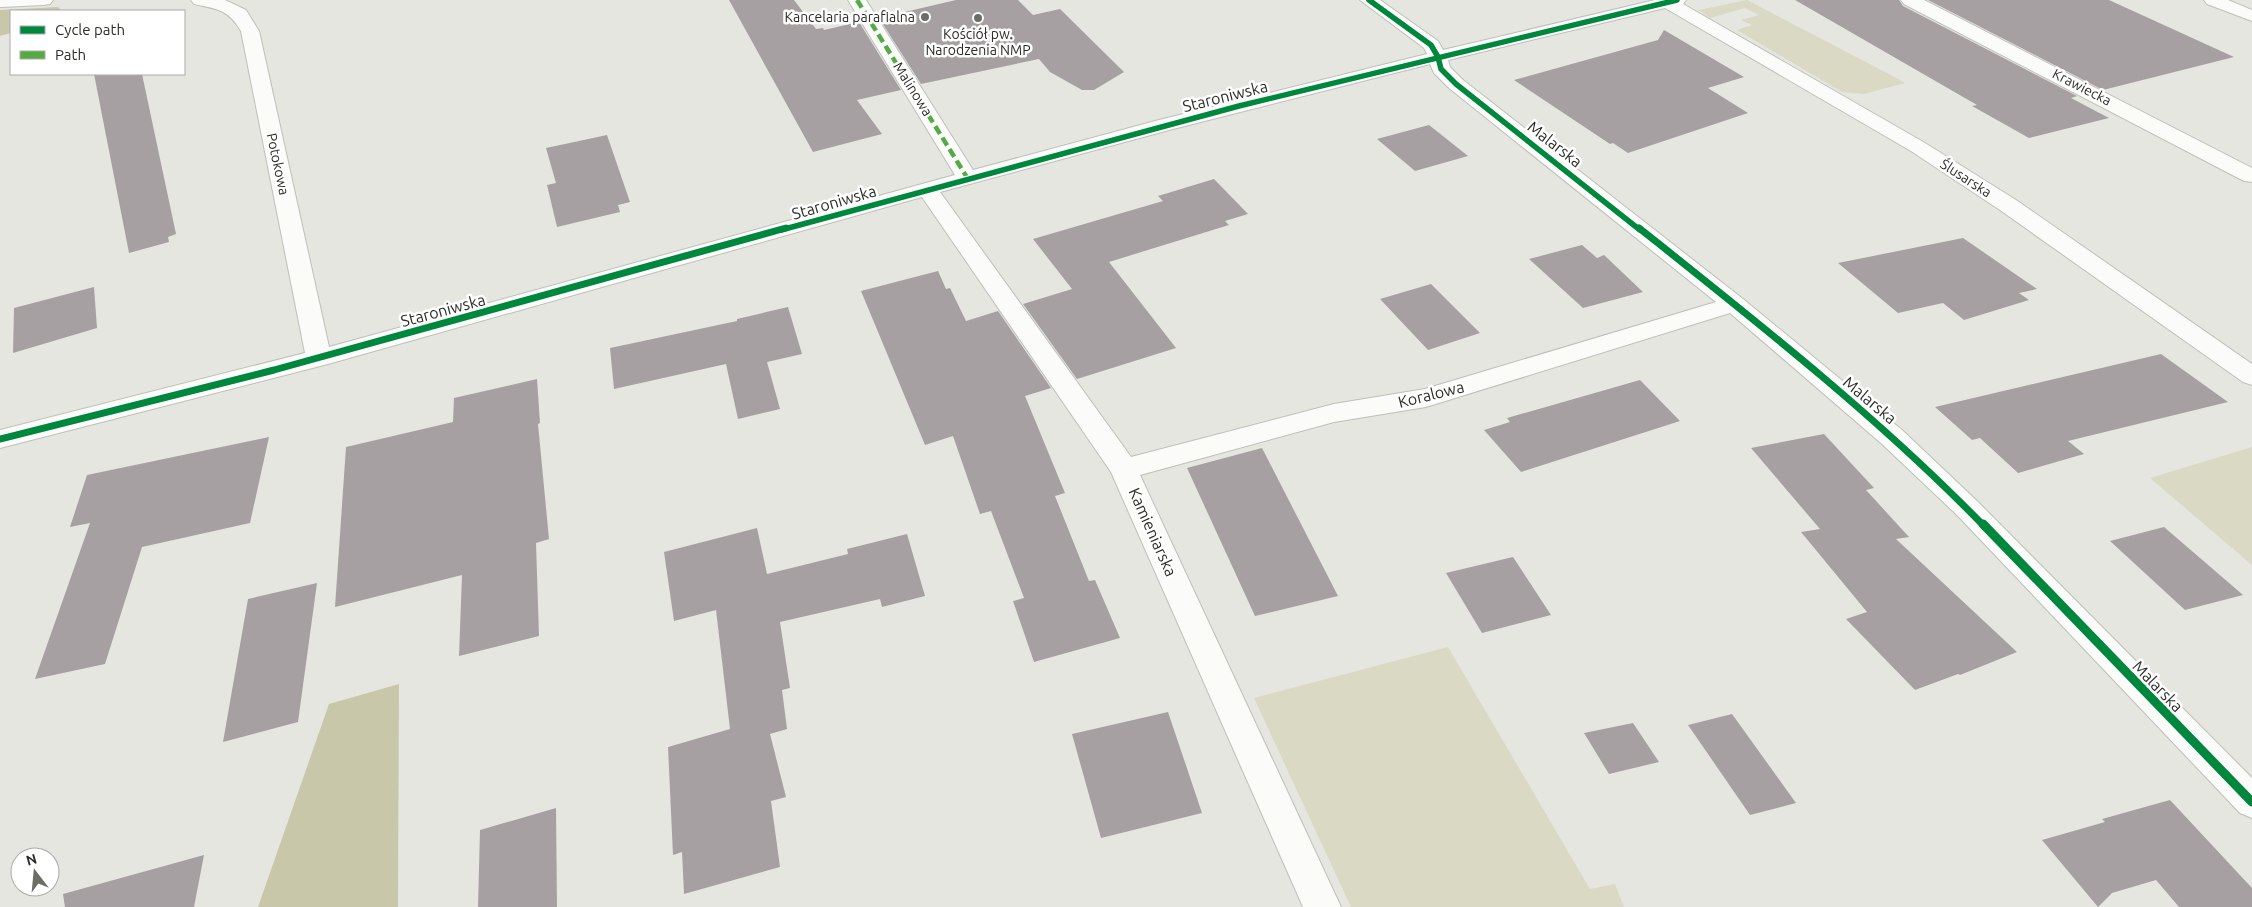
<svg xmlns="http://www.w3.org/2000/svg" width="2252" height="907" font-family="Ubuntu,sans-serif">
<rect width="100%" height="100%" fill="#e6e6e0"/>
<g fill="#dad9c4">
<path d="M1747 0 1887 73 1905 83 1864 94 1842 92 1737 30 1752 25 1741 20 1759 15 1745 8 1710 18 1699 10Z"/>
<path d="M2252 447V565L2150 478Z"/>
<path d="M1448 647 1590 889 1615 884 1624 907H1351L1254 698Z"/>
</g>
<g fill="#c9c7aa">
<path d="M58 7 62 11H11V33L0 36V10Z"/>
<path d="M399 684 398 907H258L329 704Z"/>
</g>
<g fill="#a6a0a3">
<path d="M729 0H794L816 29 823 28 824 30 859 22 901 90 857 100 882 134 813 152Z"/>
<path d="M956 0H1018L1033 15 1060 9 1124 72 1094 90H1082L1050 72 1039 59 921 84 879 18Z"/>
<path d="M1795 0H1899L1903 6 2077 96 2071 98 2109 118 2029 138 1972 106 1977 105Z"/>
<path d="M1928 0H2109L2234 57 2103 90Z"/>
<path d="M1664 30 1744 77 1708 88 1748 113 1628 153 1613 143 1610 144 1514 80 1658 40Z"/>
<path d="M94 74H142L176 234 168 237 169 242 129 253Z"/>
<path d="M1429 125 1468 156 1415 171 1377 139Z"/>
<path d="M607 135 630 202 618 205 620 212 557 227 547 185 556 183 546 148Z"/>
<path d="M1214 179 1248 214 1225 221 1229 225 1109 262 1176 348 1077 379 1023 304 1072 289 1033 239 1163 201 1158 196Z"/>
<path d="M1963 238 2037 289 2019 293 2029 300 1964 320 1943 303 1898 313 1838 263Z"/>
<path d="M1582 245 1597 258 1604 255 1643 292 1583 308 1529 259Z"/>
<path d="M938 271 946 289 950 288 966 321 998 311 1051 388 1025 396 1065 493 1055 496 1089 581 1095 580 1120 638 1034 662 1013 601 1024 598 991 511 980 514 953 436 925 445 861 291Z"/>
<path d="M1431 284 1480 333 1428 350 1380 299Z"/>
<path d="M94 287 97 328 13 353 14 308Z"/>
<path d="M788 307 802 354 767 362 780 409 738 419 726 364 614 389 610 348 737 321V319Z"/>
<path d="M2161 354 2228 402 2068 441 2084 454 2018 473 1980 438 1972 440 1935 407Z"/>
<path d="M537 379 540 423 538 424 549 539 536 543 539 636 459 656 462 575 335 607 346 447 453 422 454 398Z"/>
<path d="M1640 380 1680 421 1521 472 1484 430 1510 422 1507 418Z"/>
<path d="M1824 434 1874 488 1866 490 1909 537 1896 539 2017 652 1960 675 1958 674 1915 690 1846 619 1867 612 1801 532 1820 529 1751 448Z"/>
<path d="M269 437 250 523 142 547 105 664 35 679 90 523 70 527 87 475Z"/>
<path d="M1262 448 1338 596 1255 616 1187 468Z"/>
<path d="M2164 527 2243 595 2185 610 2110 541Z"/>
<path d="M757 528 767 574 848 554 847 549 907 534 925 596 882 607 880 599 780 622 790 688 782 690 787 729 770 734 786 797 771 801 780 867 684 894 682 852 673 855 668 747 730 729 716 610 674 621 664 552Z"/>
<path d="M1513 557 1551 615 1482 633 1446 573Z"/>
<path d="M317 583 298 722 223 742 248 599Z"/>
<path d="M1168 712 1202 813 1101 838 1072 734Z"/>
<path d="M1732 714 1796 803 1750 815 1688 725Z"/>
<path d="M1633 723 1659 762 1609 774 1584 733Z"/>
<path d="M2170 800 2252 888V907H2179L2156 880 2112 893 2098 907 2042 840 2105 822 2102 819Z"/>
<path d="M556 808 557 907H478L480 830Z"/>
<path d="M204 855 194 907H65L63 894Z"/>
</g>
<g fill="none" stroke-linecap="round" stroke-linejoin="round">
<defs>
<g id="minor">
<path d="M0 0H53L50 4 44 5 0 7Z"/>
<path d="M191 0H225L246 10 259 31 329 347 955 175 848 0H866L973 170 1159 120 1427 54 1424 48 1360 0H1380L1438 41 1443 50 1655 0H1686L1683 4 1925 143 2016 200 2252 364V385L2243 382 2000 210 1911 151 1665 8 1448 60 1450 67 1463 80 1743 299 1902 430 1977 501 2252 778V818L2240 813 1957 515 1882 444 1730 313 1426 407 1334 422 1140 475 1341 907H1303L1111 472 922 197 328 364 0 448V430L305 353 241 31C228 9 217 9 194 4ZM1430 64 1434 73 1449 88 1716 302 1425 389 1334 404 1131 457 940 192 1173 129Z"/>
<path d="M1901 0H1924L2252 168V182L2244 181 1904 4Z"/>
<path d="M2204 0H2228L2252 10V21L2207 4Z"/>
</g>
</defs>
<use href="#minor" stroke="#bfbfba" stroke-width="2"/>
<use href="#minor" fill="#fbfbfa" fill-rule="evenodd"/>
<path stroke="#54ab44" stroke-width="4.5" stroke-dasharray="9 4.5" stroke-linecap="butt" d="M857 0 968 179"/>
<defs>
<g id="cycleway-far2">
<path d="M1369 0 1431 45 1438 57 1441 69 1456 84 1640 230"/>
<path d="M781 230 1239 106 1677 0"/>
</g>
<g id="cycleway-far1">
<path d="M1639 228C1757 322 1878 417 1984 526"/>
<path d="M0 439 274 370 786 228"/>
</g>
<path id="cycleway" d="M1983 524 2252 802"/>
</defs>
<use href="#cycleway-far2" stroke="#fff" stroke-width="8"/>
<use href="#cycleway-far1" stroke="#fff" stroke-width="10"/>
<use href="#cycleway" stroke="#fff" stroke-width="12"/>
<use href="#cycleway-far2" stroke="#00873e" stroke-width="5.5"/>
<use href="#cycleway-far1" stroke="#00873e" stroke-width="7"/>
<use href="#cycleway" stroke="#00873e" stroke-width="9"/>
</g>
<g fill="#6d6d67" stroke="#fff" stroke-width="2">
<circle cx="925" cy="17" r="5"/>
<circle cx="978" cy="18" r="5"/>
</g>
<g text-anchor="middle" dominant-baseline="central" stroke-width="5" stroke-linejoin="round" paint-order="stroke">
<g font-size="14" fill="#2c2c26" stroke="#fff" text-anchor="end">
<text x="915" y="17">Kancelaria parafialna</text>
<text x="978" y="34" text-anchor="middle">Kościół pw.<tspan x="978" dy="16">Narodzenia NMP</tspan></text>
</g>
<g font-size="14" fill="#2c2c26" stroke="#fff">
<text transform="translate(2082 87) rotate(27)">Krawiecka</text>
<text transform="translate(913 89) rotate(58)">Malinowa</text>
<text transform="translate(278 164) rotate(78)">Potokowa</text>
<text transform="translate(1966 178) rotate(33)">Ślusarska</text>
</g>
<g font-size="16" fill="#2c2c26" stroke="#fff">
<text transform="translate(1225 96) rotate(-14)">Staroniwska</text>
<text transform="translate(1555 144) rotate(38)">Malarska</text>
<text transform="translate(834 202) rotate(-16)">Staroniwska</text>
<text transform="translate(443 310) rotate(-15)">Staroniwska</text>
<text transform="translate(1431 394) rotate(-14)">Koralowa</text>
<text transform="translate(1870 400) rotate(40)">Malarska</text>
<text transform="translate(1153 532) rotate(66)">Kamieniarska</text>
<text transform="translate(2158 686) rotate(46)">Malarska</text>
</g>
</g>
<rect x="10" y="10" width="175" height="65" fill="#ffffff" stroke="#ababa8"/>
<rect x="20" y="26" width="25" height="8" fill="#00873e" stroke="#ababa8"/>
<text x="55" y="35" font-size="15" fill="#2c2c26">Cycle path</text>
<rect x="20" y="51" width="25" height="8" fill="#54ab44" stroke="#ababa8"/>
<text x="55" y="60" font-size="15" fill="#2c2c26">Path</text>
<g transform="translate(35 872) rotate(344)"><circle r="24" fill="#ffffff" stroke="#ababa8"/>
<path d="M0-4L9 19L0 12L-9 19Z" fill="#6d6d67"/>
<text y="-8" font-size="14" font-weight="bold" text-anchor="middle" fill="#2c2c26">N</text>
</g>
</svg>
